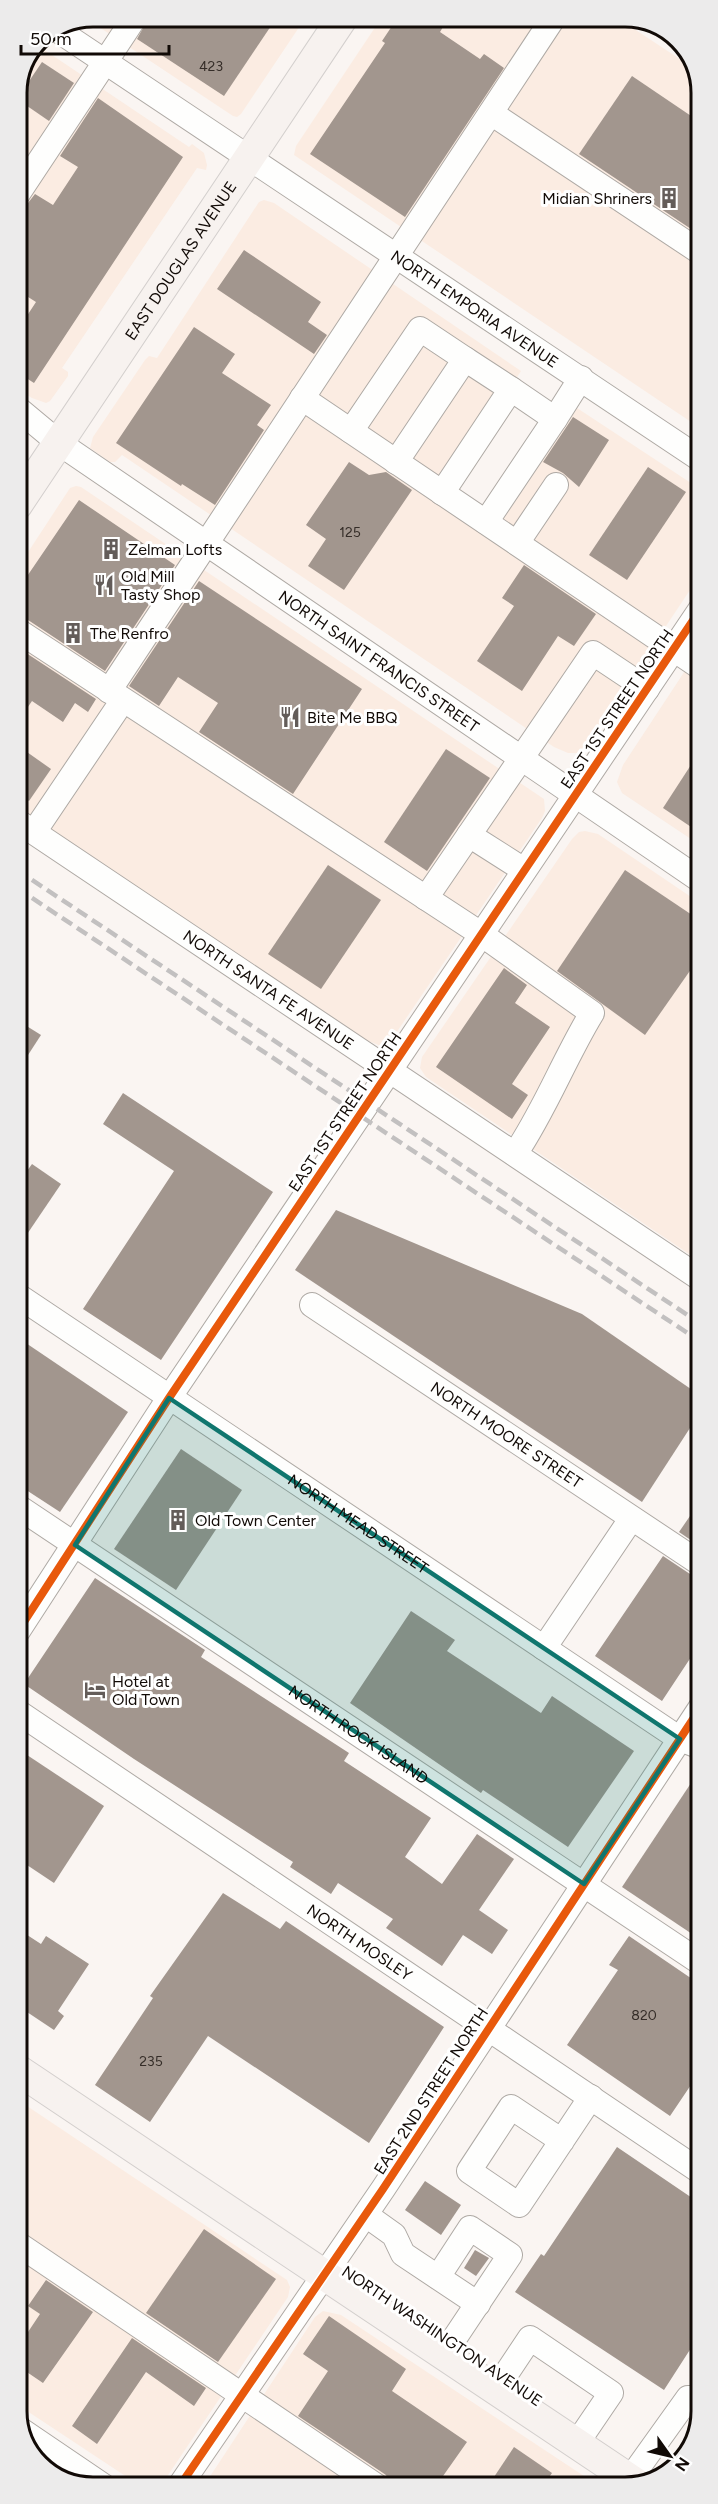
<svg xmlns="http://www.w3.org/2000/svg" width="718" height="2504" font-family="Figtree,sans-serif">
<rect width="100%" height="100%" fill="#faf5f2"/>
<g fill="#fbece2">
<path d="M93 17H306L241 114 237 117 233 116 87 19Z"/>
<path d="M382 17H616L695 69 700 78V428L294 155 296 146Z"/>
<path d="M37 45 189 147 192 144 204 153 207 165 206 170 197 168 62 368 68 372V376L50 401 46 403 32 398 17 388V93Z"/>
<path d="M264 200 274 203 521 371 444 487 500 524 577 408 700 489V575L584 749 577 753H568L554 747 122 455 115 462H110L90 448 93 437 145 360 149 356 157 358 259 202Z"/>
<path d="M76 486 81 487 544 799 545 811 542 818 392 1039 386 1044 381 1046 366 1040 17 807V569L70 488Z"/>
<path d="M700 648V845L622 793 617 782 623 765Z"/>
<path d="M585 831 598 834 700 903 701 1262 426 1077 420 1068 422 1057 572 839 579 832Z"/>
<path d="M18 2100 287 2280 290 2287 288 2297 162 2484 157 2487H142L18 2405Z"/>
<path d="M323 2311 341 2315 599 2486 203 2487 315 2317Z"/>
</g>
<g fill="#a2968e">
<path d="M149 17H277L224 96 137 39Z"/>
<path d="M398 17H429L443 27 440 32 480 59 484 54 504 68 405 217 310 154 385 43 382 41Z"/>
<path d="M42 62 74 83 49 121 17 99Z"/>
<path d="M632 76 700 122V235L579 154Z"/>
<path d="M98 98 183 157 34 383 17 372V331L36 302 17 290V210L28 203 35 194 53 205 78 167 60 156Z"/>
<path d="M244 250 321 302 308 322 327 335 314 354 217 289Z"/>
<path d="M194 327 235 354 222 373 271 405 257 425 264 430 215 505 182 484 181 486 116 443Z"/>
<path d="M573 417 609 440 579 487 563 473 543 462Z"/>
<path d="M349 462 369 475 386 472 412 490 344 590 308 566 326 539 306 525Z"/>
<path d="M648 467 686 492 627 580 589 555Z"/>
<path d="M79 500 175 565 105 671 25 618 17 616V591Z"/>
<path d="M524 565 596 614 574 646 558 636 522 691 477 661 514 606 502 598Z"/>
<path d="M199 581 362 689 293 794 199 732 218 703 178 677 159 706 129 686Z"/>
<path d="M17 647 96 699 88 712 75 703 63 722 32 701 17 723Z"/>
<path d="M17 745 51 769 29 801 17 793Z"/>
<path d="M446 749 490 778 427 871 384 842Z"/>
<path d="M700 751V833L663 808Z"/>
<path d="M328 865 381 900 321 989 268 954Z"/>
<path d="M625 870 701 921V955L645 1035 557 971Z"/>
<path d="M504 968 527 985 515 1003 550 1027 512 1084 528 1095 512 1119 436 1067Z"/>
<path d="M17 1020 41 1035 17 1072Z"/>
<path d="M123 1093 273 1192 161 1360 83 1309 174 1171 103 1124Z"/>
<path d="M32 1164 61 1184 17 1249V1185Z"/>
<path d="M336 1210 582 1314 701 1396V1411L642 1502 295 1270Z"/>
<path d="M17 1337 128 1412 60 1512 17 1484Z"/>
<path d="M181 1449 242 1490 176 1590 114 1549Z"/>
<path d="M701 1500V1547L679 1532Z"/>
<path d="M663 1556 693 1576 701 1578V1642L662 1701 595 1656Z"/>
<path d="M95 1578 205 1650 201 1657 349 1753 344 1761 431 1818 405 1857 442 1884 477 1834 514 1859 479 1910 508 1930 492 1954 463 1935 442 1966 386 1928 393 1919 338 1883 331 1894 290 1867 293 1862 134 1759 24 1684Z"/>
<path d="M411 1611 455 1640 447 1651 541 1713 552 1696 634 1751 568 1847 483 1790 481 1793 350 1703Z"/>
<path d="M18 1749 104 1806 54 1883 18 1859Z"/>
<path d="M701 1768V1940L622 1887Z"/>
<path d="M223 1893 280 1929 286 1921 444 2027 369 2143 208 2036 150 2122 95 2085 153 1998 150 1996Z"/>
<path d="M18 1929 41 1944 46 1936 89 1964 58 2011 64 2016 54 2030 18 2006Z"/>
<path d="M629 1936 701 1985V2070L670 2116 567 2045 618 1970 609 1965Z"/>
<path d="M617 2147 701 2204V2351L693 2345 664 2390 515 2292 541 2254 544 2256Z"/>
<path d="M425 2181 461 2205 441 2235 405 2210Z"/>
<path d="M204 2229 276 2279 218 2362 146 2313Z"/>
<path d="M475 2250 489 2258 476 2276 464 2268Z"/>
<path d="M46 2280 93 2312 43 2383 18 2366V2347L40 2314 28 2306Z"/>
<path d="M329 2316 406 2369 392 2391 467 2442 436 2486 392 2487 386 2475 298 2416 328 2371 303 2354Z"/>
<path d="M132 2338 206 2388 194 2406 146 2372 97 2444 72 2426Z"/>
<path d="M514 2447 552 2473 543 2486H488Z"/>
</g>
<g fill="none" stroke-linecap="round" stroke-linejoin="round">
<defs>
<g id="minor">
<path id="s1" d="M59 31 700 459"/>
<path d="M491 113 700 252"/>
<path d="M17 195 135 17"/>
<path d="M302 398 700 667"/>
<path id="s2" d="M17 408 59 443 700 880"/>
<path d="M555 419 581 378"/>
<path d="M351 431 420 329 465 359"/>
<path d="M396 462 465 359 511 389 442 493"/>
<path d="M486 522 555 419 511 389"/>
<path d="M517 543 556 485"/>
<path d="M17 630 481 934 592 1013C564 1059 545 1110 515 1154"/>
<path d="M109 691 554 17"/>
<path id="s3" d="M17 821 701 1279"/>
<path d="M34 832 123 700"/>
<path d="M524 870 469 835 593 653 647 689"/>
<path d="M426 898 469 835"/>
<path id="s4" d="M17 1295 680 1739 701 1747"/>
<path id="s5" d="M312 1305 701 1564"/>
<path id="s6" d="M17 1506 701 1963"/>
<path d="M18 1631 169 1398 700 610"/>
<path d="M544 1648 631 1519"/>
<path id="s7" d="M18 1712 701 2172"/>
<path d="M562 2141 511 2107 469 2171 519 2205 591 2097"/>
<path d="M366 2215 394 2235 403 2254 478 2304"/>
<path d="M18 2244 378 2487"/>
<path d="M438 2277 470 2228 510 2255 444 2354"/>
<path d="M496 2389 530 2338 611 2393 577 2443"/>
<path d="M21 2430 105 2487"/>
<path d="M630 2479 688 2398H701"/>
<path d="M179 2487 383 2189 701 1707"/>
</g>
<g id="major">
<path id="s8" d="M17 505 343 17"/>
<path d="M18 2070 640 2486"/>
</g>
</defs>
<use href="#minor" stroke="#aea9a4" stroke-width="26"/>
<use href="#major" stroke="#d3cfcd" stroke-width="32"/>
<use href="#minor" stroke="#fefefd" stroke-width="24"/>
<use href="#major" stroke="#f7f2ef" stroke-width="30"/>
<g stroke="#c2c0c0" stroke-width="4.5" stroke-dasharray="12 6" stroke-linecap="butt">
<path d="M17 870 701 1324"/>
<path d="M17 888 701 1342"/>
</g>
<defs>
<g id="cycleway">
<path d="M18 1631 169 1398 700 610"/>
<path d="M179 2487 383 2189 701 1707"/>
</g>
</defs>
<use href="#cycleway" stroke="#fff" stroke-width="11"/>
<use href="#cycleway" stroke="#e8590c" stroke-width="8"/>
</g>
<path fill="#0f766e" fill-opacity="0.2" stroke="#0f766e" stroke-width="4.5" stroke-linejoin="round" d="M169 1398 680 1739 584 1884 75 1545Z"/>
<defs>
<symbol id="building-bare" viewBox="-9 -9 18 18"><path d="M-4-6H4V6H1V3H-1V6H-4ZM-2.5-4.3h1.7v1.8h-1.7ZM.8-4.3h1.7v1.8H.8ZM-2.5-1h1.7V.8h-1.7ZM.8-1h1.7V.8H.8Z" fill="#635c59" stroke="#fff" stroke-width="2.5" paint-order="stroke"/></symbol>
<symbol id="restaurant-bare" viewBox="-9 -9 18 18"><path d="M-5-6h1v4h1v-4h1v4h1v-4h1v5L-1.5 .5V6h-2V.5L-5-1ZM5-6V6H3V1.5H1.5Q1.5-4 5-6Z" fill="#635c59" stroke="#fff" stroke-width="2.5" paint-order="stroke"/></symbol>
<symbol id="hotel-bare" viewBox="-9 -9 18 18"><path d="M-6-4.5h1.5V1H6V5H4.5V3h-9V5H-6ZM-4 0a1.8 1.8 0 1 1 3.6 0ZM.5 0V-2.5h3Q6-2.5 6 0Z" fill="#635c59" stroke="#fff" stroke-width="2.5" paint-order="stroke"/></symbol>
</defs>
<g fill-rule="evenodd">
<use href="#building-bare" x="654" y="183" width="30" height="30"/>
<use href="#building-bare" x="96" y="534" width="30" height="30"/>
<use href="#restaurant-bare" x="89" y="570" width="30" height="30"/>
<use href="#building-bare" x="58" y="618" width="30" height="30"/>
<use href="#restaurant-bare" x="275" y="702" width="30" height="30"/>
<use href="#building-bare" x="163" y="1505" width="30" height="30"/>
<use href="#hotel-bare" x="80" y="1675" width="30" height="30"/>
</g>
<g text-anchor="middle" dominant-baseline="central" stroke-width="6" stroke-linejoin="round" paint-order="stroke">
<g font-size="14" fill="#352d28">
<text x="211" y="66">423</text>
<text x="350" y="532">125</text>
<text x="644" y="2015">820</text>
<text x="151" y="2061">235</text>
</g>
<g font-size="16" fill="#110a06" stroke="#fff" text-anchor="start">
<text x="652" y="198" text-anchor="end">Midian Shriners</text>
<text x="128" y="549">Zelman Lofts</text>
<text x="121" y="576">Old Mill<tspan x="121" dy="18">Tasty Shop</tspan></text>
<text x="90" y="633">The Renfro</text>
<text x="307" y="717">Bite Me BBQ</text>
<text x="195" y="1520">Old Town Center</text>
<text x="112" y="1681">Hotel at<tspan x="112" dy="18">Old Town</tspan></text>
</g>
<g font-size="16" fill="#110a06" stroke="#fff">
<text stroke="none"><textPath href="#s8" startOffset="294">EAST DOUGLAS AVENUE</textPath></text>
<text stroke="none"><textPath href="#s1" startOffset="500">NORTH EMPORIA AVENUE</textPath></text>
<text stroke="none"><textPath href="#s2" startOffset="442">NORTH SAINT FRANCIS STREET</textPath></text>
<text transform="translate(617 709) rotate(-56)">EAST 1ST STREET NORTH</text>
<text stroke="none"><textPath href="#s3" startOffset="303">NORTH SANTA FE AVENUE</textPath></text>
<text transform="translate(345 1112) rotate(-56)">EAST 1ST STREET NORTH</text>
<text stroke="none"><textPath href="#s5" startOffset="234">NORTH MOORE STREET</textPath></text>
<text stroke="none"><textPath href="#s4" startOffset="411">NORTH MEAD STREET</textPath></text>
<text stroke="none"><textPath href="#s6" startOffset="411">NORTH ROCK ISLAND</textPath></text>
<text stroke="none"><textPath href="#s7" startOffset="412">NORTH MOSLEY</textPath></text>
<text transform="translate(431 2091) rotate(-57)">EAST 2ND STREET NORTH</text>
<text transform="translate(442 2336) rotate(34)">NORTH WASHINGTON AVENUE</text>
</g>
</g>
<path d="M0 0H718V2504H0ZM93 27H625A66 66 0 0 1 691 93V2411A66 66 0 0 1 625 2477H93A66 66 0 0 1 27 2411V93A66 66 0 0 1 93 27Z" fill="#ecebeb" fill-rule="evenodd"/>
<path fill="none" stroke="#110a06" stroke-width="3" d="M93 27H625A66 66 0 0 1 691 93V2411A66 66 0 0 1 625 2477H93A66 66 0 0 1 27 2411V93A66 66 0 0 1 93 27Z"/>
<g transform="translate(670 2456) rotate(124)" stroke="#ffffff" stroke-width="4.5" paint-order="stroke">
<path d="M0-4.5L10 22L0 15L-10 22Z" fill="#110a06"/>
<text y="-9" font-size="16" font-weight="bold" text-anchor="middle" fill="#110a06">N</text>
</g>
<path d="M21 45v9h148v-9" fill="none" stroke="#110a06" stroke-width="3"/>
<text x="30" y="45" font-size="18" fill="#110a06" stroke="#ffffff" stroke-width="4.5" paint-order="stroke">50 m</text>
</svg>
